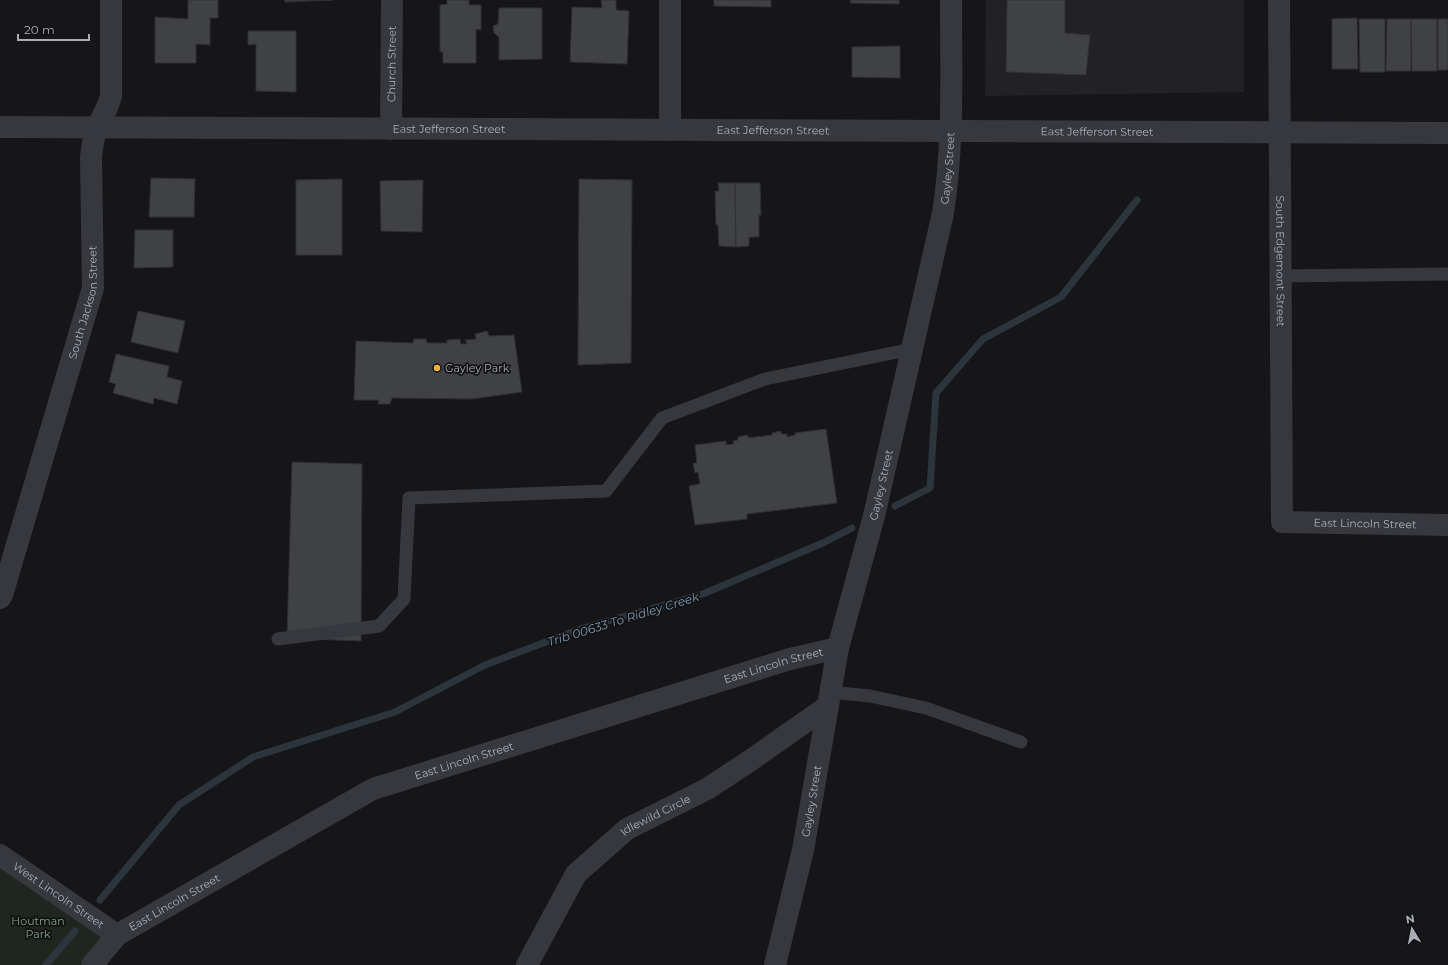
<svg xmlns="http://www.w3.org/2000/svg" width="1448" height="965" font-family="Montserrat,sans-serif">
<rect width="100%" height="100%" fill="#161618"/>
<path fill="#222225" d="M986 0H1244V92L985 96Z"/>
<path fill="#1e261f" d="M0 855 117 935 92 965H0Z"/>
<g fill="none" stroke-linecap="round" stroke-linejoin="round">
<g stroke="#2c353c" stroke-width="7">
<path d="M895 506 930 488 936 393 983 339 1061 297 1137 200"/>
<path d="M100 900 179 805 253 757 395 712 485 665 583 628 703 594 825 542 852 528"/>
<path d="M46 965 75 931"/>
</g>
</g>
<g fill="#404145" stroke="#303034">
<path d="M188 0H218V18H210V45L196 44V63H155V17L188 19Z"/>
<path d="M285 0H333L285 2Z"/>
<path d="M447 0H469V5H481V30L476 29V63H443V52H440V5L447 4Z"/>
<path d="M601 0H616V10L629 11 627 64 570 62 572 7 602 8Z"/>
<path d="M714 0H771V7L714 6Z"/>
<path d="M851 0H899V4L850 3Z"/>
<path d="M1007 0H1065V33L1090 35 1086 75 1006 72Z"/>
<path d="M499 8H542V59L499 60V37L494 33 493 26 498 24Z"/>
<path d="M1357 18 1358 69H1332V19Z"/>
<path d="M1359 19H1385V72H1360Z"/>
<path d="M1387 19H1411V71H1386Z"/>
<path d="M1411 19H1437V71H1412Z"/>
<rect x="1438" y="19" width="10" height="51"/>
<path d="M248 31H296V92L256 91V44L248 45Z"/>
<path d="M900 46V78L852 77V47Z"/>
<path d="M151 178 195 179 194 217H149Z"/>
<path d="M342 179V255H296V180Z"/>
<path d="M579 179 632 180 631 363 578 365Z"/>
<path d="M423 180 422 232 381 231 380 181Z"/>
<path d="M718 183H735L736 247 719 246 718 225H716L715 191H719Z"/>
<path d="M735 183H760L761 215H759V237H749V246L736 247Z"/>
<path d="M135 230H173V267L134 268Z"/>
<path d="M138 311 185 321 178 353 131 342Z"/>
<path d="M487 331 489 336 514 335 522 392 472 399 392 398 390 404H378L379 400H354L356 341 413 343 414 339H426L427 343H447V340L460 339 461 344H467L465 340 476 339 475 334Z"/>
<path d="M116 354 169 366 167 377 182 381 177 404 154 398 153 404 113 393 116 384 109 382Z"/>
<path d="M826 429 837 503 747 514V519L695 525 689 486 700 484 698 472 695 473 693 463H697L695 445 726 441V445L734 444 733 441 738 440V437L748 435V438L772 435V433L781 431V434H787V437L795 435V433Z"/>
<path d="M292 462 362 464 361 641 287 638Z"/>
</g>
<g fill="none" stroke-linecap="round" stroke-linejoin="round">
<g stroke="#37383d" stroke-width="13">
<path d="M1280 276 1448 274"/>
<path d="M278 639 379 626 404 599 409 498 606 491 662 418 765 379 912 349"/>
<path d="M830 692 870 696 926 708 1021 742"/>
</g>
<g stroke="#37383d" stroke-width="22">
<path id="s1" d="M1279 0 1282 522 1448 525"/>
<path id="s2" d="M0 127 1448 133"/>
<path id="s3" d="M391 129 392 0"/>
<path d="M670 130V0"/>
<path id="s4" d="M0 598 2 595 93 288 91 157C92 147 93 138 97 128 102 117 108 108 111 96V0"/>
<path id="s5" d="M0 855 117 935"/>
<path id="s6" d="M92 965 117 935 373 789 790 659 838 648"/>
<path id="s7" d="M527 965 576 874 627 829 707 789 751 760 828 706"/>
<path id="s8" d="M775 965 803 850 838 648 874 516 943 213C954 143 951 71 951 0"/>
</g>
</g>
<circle fill="#f2b134" stroke="#111113" stroke-width="1.5" cx="437" cy="368" r="4"/>
<g text-anchor="middle" dominant-baseline="central" stroke-width="3.5" stroke-linejoin="round" paint-order="stroke">
<g font-size="11" fill="#a8adb8" stroke="#111113">
<text stroke="none"><textPath href="#s3" startOffset="65">Church Street</textPath></text>
<text stroke="none"><textPath href="#s2" startOffset="449">East Jefferson Street</textPath></text>
<text stroke="none"><textPath href="#s2" startOffset="773">East Jefferson Street</textPath></text>
<text stroke="none"><textPath href="#s2" startOffset="1097">East Jefferson Street</textPath></text>
<text stroke="none"><textPath href="#s8" startOffset="816">Gayley Street</textPath></text>
<text stroke="none"><textPath href="#s1" startOffset="261">South Edgemont Street</textPath></text>
<text stroke="none"><textPath href="#s4" startOffset="308">South Jackson Street</textPath></text>
<text stroke="none"><textPath href="#s8" startOffset="492">Gayley Street</textPath></text>
<text stroke="none"><textPath href="#s1" startOffset="605">East Lincoln Street</textPath></text>
<text stroke="none"><textPath href="#s6" startOffset="753">East Lincoln Street</textPath></text>
<text stroke="none"><textPath href="#s6" startOffset="429">East Lincoln Street</textPath></text>
<text stroke="none"><textPath href="#s8" startOffset="168">Gayley Street</textPath></text>
<text stroke="none"><textPath href="#s7" startOffset="203">Idlewild Circle</textPath></text>
<text stroke="none"><textPath href="#s5" startOffset="71">West Lincoln Street</textPath></text>
<text stroke="none"><textPath href="#s6" startOffset="105">East Lincoln Street</textPath></text>
</g>
<g font-size="11" fill="#a8adb8" stroke="#111113" text-anchor="start">
<text x="445" y="368">Gayley Park</text>
</g>
<g font-size="11" fill="#7fa381" stroke="#111113">
<text x="38" y="921">Houtman<tspan x="38" dy="13">Park</tspan></text>
</g>
<g font-size="12" font-style="italic" fill="#7f9bb3" stroke="#111113">
<text transform="translate(623 619) rotate(-17)">Trib 00633 To Ridley Creek</text>
</g>
</g>
<g transform="translate(1412 929) rotate(350)" stroke="#111113" stroke-width="3" paint-order="stroke">
<path d="M0-3L7 15L0 10L-7 15Z" fill="#a8adb8"/>
<text y="-6" font-size="11" font-weight="bold" text-anchor="middle" fill="#a8adb8">N</text>
</g>
<path d="M18 34v6h71v-6" fill="none" stroke="#a8adb8" stroke-width="2"/>
<text x="24" y="34" font-size="12" fill="#a8adb8" stroke="#111113" stroke-width="3" paint-order="stroke">20 m</text>
</svg>
